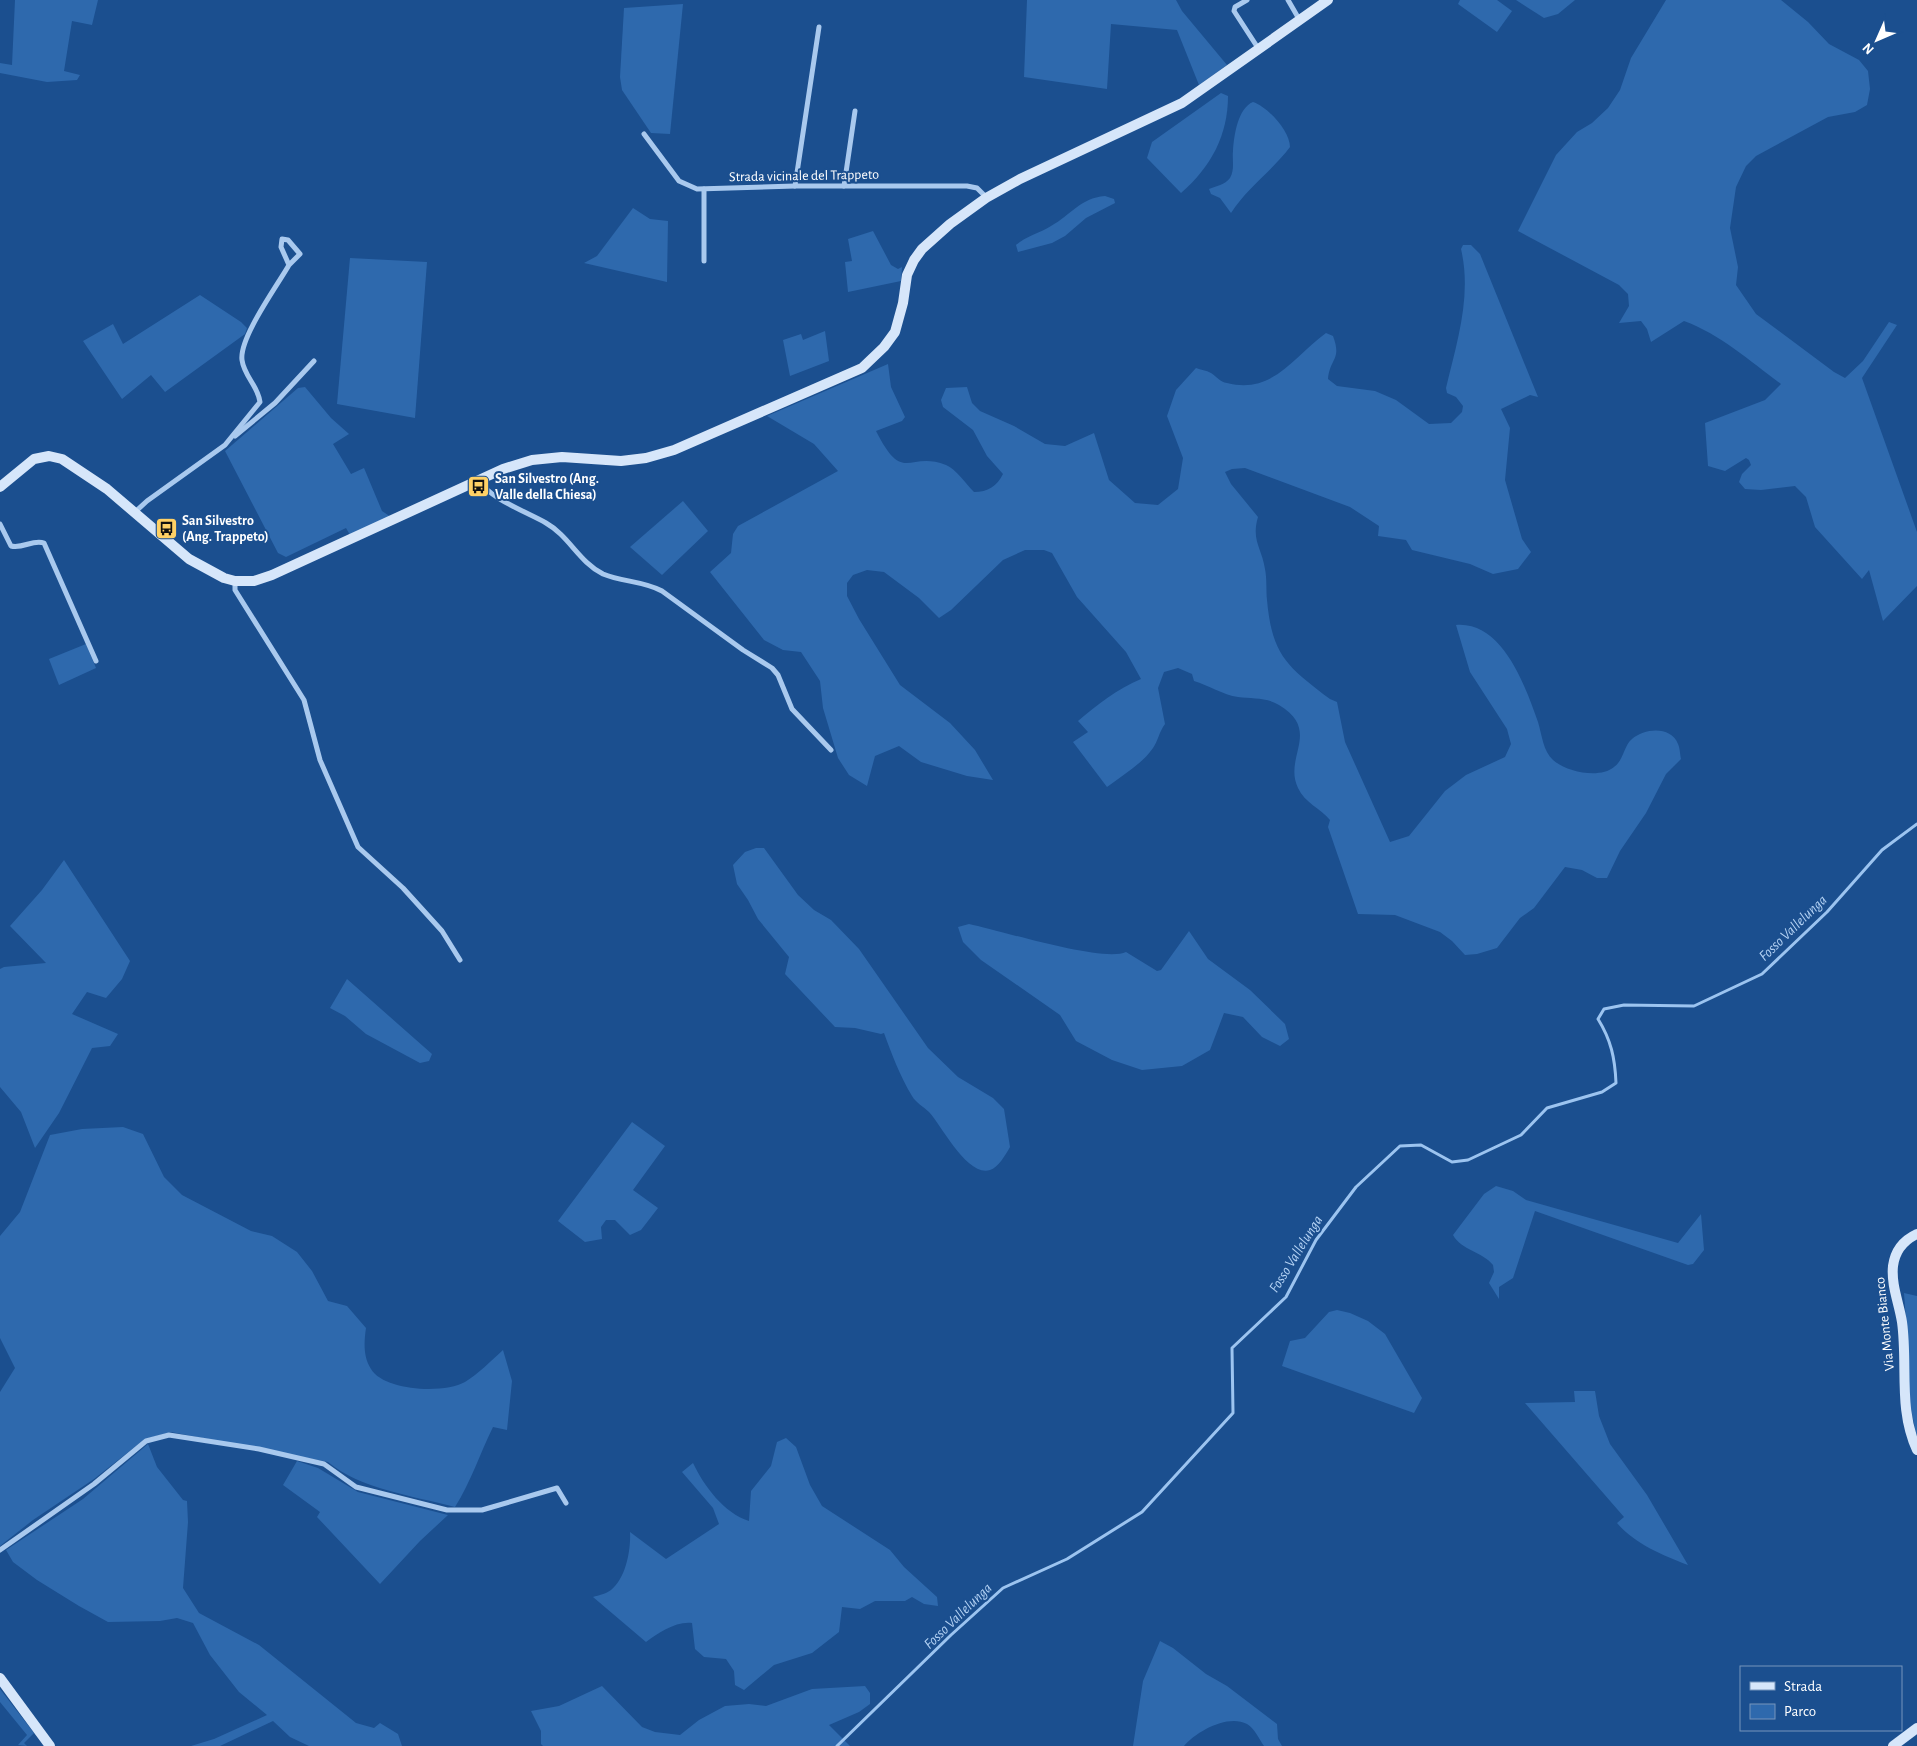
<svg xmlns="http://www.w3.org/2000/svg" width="1917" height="1746" font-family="'Alegreya Sans',sans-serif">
<rect width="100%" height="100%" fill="#1b4f8f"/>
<g fill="#2e69ad">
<path d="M15 0H98L92 25 72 21 64 71 80 75 77 80 47 82 0 73V63L12 65Z"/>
<path d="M1027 0H1176L1182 11 1227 65 1199 85 1177 30 1111 24 1107 89 1024 77Z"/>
<path d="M1460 0H1497L1512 11 1497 32 1458 4Z"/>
<path d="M1516 0H1575L1558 14 1544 18Z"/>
<path d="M1666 0H1781L1808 22 1829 44 1859 60 1868 71 1870 89 1867 105 1855 112 1828 117 1756 156 1746 166 1736 187 1730 228 1738 267 1736 285 1756 314 1834 372 1845 378 1863 361 1889 322 1897 325 1862 378 1917 532V586L1883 621 1869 570 1862 579 1815 527 1806 497 1795 486 1761 490 1745 489 1739 482 1742 474 1751 465 1749 460 1746 458 1725 471 1708 466 1705 423 1765 400 1781 384C1751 362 1720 334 1684 321L1651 342 1647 329 1641 321 1619 323 1629 306 1628 294 1619 285 1518 231 1556 155 1577 132 1592 123 1608 108 1620 90 1631 58Z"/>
<path d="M683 4 670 134 651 133 622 90 620 77 624 8Z"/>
<path d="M1221 93 1228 96C1228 135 1211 167 1181 193L1147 158 1152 142Z"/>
<path d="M1253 102C1268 107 1290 131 1290 147 1272 171 1247 188 1231 213L1220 198 1211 194 1209 189C1216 186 1225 185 1230 178 1235 169 1232 160 1233 151 1234 135 1238 108 1253 102Z"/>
<path d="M1105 196 1114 199 1115 203 1086 218 1065 236 1052 243 1018 252 1016 245C1026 236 1040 233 1051 226 1071 215 1080 198 1105 196Z"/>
<path d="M633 208 650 219 668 221 667 282 584 263 597 256Z"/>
<path d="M873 231 891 265 898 269 902 267 901 281 848 292 845 262 852 261 848 239Z"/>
<path d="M1463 245H1471L1480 254 1538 397 1530 395 1501 409 1510 428 1505 480 1522 539 1531 552 1518 569 1493 574 1470 564 1412 550 1406 540 1378 536 1379 526 1350 507 1245 468 1232 469 1225 472 1231 484 1258 517C1251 541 1262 548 1265 569 1267 579 1266 590 1267 600 1272 656 1288 667 1330 699L1337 702 1345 742 1390 842 1409 836 1445 791 1466 775 1505 757 1511 744 1507 729 1470 672 1456 625C1502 621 1525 685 1538 722 1542 735 1543 751 1553 760 1566 772 1600 779 1614 767 1624 760 1624 745 1632 739 1645 728 1671 726 1678 744 1680 748 1680 755 1681 759L1666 774 1646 813 1620 851 1607 878H1597L1582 870 1565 867 1534 908 1520 918 1497 948 1477 954 1465 955 1452 941 1440 932 1395 915 1358 914 1328 827 1330 820C1320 808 1305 803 1298 788 1283 757 1322 731 1279 705 1266 697 1252 699 1238 697 1223 695 1208 685 1194 681L1192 674 1178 668 1164 672 1158 688 1165 724C1159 732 1158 741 1153 748 1142 764 1123 775 1107 787L1073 742 1088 732 1078 721C1098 704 1117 689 1141 679L1126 652 1077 597 1052 553 1044 550H1025L1003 560 951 610 939 618 919 598 884 572 867 570 853 575 847 583V596L859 619 900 685 950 723 975 750 993 780 967 776 921 762 899 746 875 756 867 786 849 775 838 758 823 708 820 681 801 652 783 650 764 640 710 572 731 553 733 534 738 526 838 471 814 444 767 416 888 364 891 387 905 417 902 421 876 431C904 486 908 450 946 465 956 469 966 484 974 492 988 492 997 486 1003 474L987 456 973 430 943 407 941 400 946 388 967 387 972 403 980 411 1014 426 1045 444 1065 446 1094 433 1109 480 1135 503 1158 505 1178 489 1183 458 1167 416 1176 390 1196 368C1201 370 1206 370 1211 373 1216 376 1220 382 1227 383 1273 395 1294 356 1326 333L1333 336C1342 360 1330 358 1328 379L1337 386 1375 391 1396 400 1429 424 1451 423 1462 412 1463 406 1456 397 1447 393 1446 388C1457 342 1472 296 1461 249Z"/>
<path d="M350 258 427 262 415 418 337 404Z"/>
<path d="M200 295 241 322 247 328 245 334 165 392 151 375 122 399 83 341 113 324 123 344Z"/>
<path d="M825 331 829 361 790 376 783 340 801 334 803 340Z"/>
<path d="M305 387 331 418 349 434 333 444 351 474 364 468 382 511 391 517 350 535 346 528 286 557 278 553 225 451 298 388Z"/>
<path d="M683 501 708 531 662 575 630 547Z"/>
<path d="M86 644 96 668 59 685 49 659Z"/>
<path d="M756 848H764L798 895 814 910 831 920 859 949 928 1048 958 1077 993 1098 1004 1109 1010 1147C1006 1154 998 1168 990 1170 967 1177 942 1126 929 1112 923 1106 916 1103 912 1096 900 1076 892 1055 884 1033L881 1034 855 1028 835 1027 785 974 789 957 758 919 748 900 737 884 733 865 745 852Z"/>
<path d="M64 860 130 961 122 979 106 998 87 992 72 1014 118 1034 110 1046 92 1048 59 1113 35 1148 21 1112 0 1087V969L4 967 46 963 10 926 42 890Z"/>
<path d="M969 924C999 930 1103 963 1126 952L1157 971 1161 970 1189 931 1208 959 1250 990 1285 1024 1289 1039 1280 1046 1262 1037 1243 1017 1224 1013 1210 1050 1182 1066 1142 1070 1112 1060 1076 1041 1060 1015 981 960 963 942 958 927Z"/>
<path d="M347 979 432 1054 429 1061 420 1063 366 1034 345 1016 330 1008Z"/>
<path d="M632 1122 665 1146 633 1190 658 1208 641 1230 630 1235 615 1220H606L601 1227 602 1239 585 1242 558 1221Z"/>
<path d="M123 1127 143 1134 164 1177 182 1195 251 1231 272 1236 297 1252 312 1271 328 1301 347 1306 366 1328C364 1342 363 1357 371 1369 384 1391 444 1394 465 1382 478 1374 491 1361 503 1350L512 1381 507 1430 493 1427C480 1453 471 1482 455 1507 414 1496 360 1489 328 1462L171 1432 145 1439 94 1479 33 1520 0 1546V1392L15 1368 0 1338V1236L20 1212 50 1135 82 1129Z"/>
<path d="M1496 1186 1513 1191 1526 1200 1678 1243 1701 1214 1704 1250 1693 1264 1688 1265 1535 1211 1513 1278 1499 1287V1299L1489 1283 1494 1272 1493 1265C1483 1252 1461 1250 1453 1235L1484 1194Z"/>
<path d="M1904 1293 1917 1296V1437L1908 1395 1909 1361Z"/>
<path d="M1337 1310 1350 1313 1368 1321 1385 1334 1422 1398 1414 1413 1282 1366 1290 1341 1305 1338 1329 1312Z"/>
<path d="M1574 1391H1595L1599 1416 1610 1444 1647 1495 1688 1565C1662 1555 1635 1544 1617 1523L1624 1517 1525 1403 1575 1402Z"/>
<path d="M786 1438 796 1447 810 1485 822 1506 890 1550 904 1567 937 1597 938 1606 924 1604 912 1597 905 1601H875L860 1609 842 1607 839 1632 812 1653 774 1665 744 1690 735 1685 734 1671 726 1659 704 1657 695 1649 692 1623C676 1621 658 1633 646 1642L593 1597C599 1595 606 1594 611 1590 626 1578 631 1550 630 1532L666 1559 719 1524 713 1508 682 1472 693 1463C704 1486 724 1513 749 1521L751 1491 771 1466 777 1442Z"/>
<path d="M148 1444 157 1467 183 1500 187 1501 188 1522 183 1588 199 1613 259 1645 356 1723 374 1728 380 1723 398 1734 402 1746H309L290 1737 273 1721 220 1746H191L214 1739 267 1715 239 1692 210 1655 193 1623 177 1618 160 1621 108 1622 79 1606 37 1580 13 1562 6 1550 83 1499Z"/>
<path d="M297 1461 318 1468 358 1492 448 1515 420 1541 380 1584 317 1517 320 1512 283 1485Z"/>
<path d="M1160 1641 1173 1648 1206 1674 1227 1686 1277 1724 1278 1739 1282 1746H1264C1259 1739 1255 1729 1247 1724 1228 1714 1197 1731 1184 1746H1133L1143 1681Z"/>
<path d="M602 1686 642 1727 655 1732 680 1735 699 1720 725 1706 749 1704 766 1706 812 1689 865 1686 870 1693V1704L859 1712 829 1725 850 1746H543L541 1744V1731L531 1711 559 1706Z"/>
<path d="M0 1689 34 1733 24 1743 27 1746 18 1745 27 1735 0 1702Z"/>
</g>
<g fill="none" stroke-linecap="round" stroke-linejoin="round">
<path stroke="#9cc4f0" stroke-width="3" d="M837 1746 951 1635 1003 1588 1067 1559 1142 1512 1233 1413 1232 1348 1286 1297 1316 1240 1356 1187 1400 1146 1421 1145 1452 1162 1468 1160 1521 1135 1547 1108 1602 1092 1616 1083C1615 1058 1611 1040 1598 1019L1604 1009 1624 1005 1694 1006 1762 974 1827 912 1882 850 1917 824"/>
<g stroke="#a9c9ee" stroke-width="5">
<path d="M1247 0 1235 7 1234 11 1258 48"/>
<path d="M1288 0 1299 19"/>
<path d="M644 134 679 181 697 189 795 186H967L977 188 986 197"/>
<path d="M795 186 819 27"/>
<path d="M844 186 855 111"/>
<path d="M704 189V261"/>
<path d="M235 436 275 403 314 361"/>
<path d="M479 480C488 498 529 513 546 523 569 536 579 562 603 574 622 582 644 581 662 591L743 650 772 668 778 675 792 709 831 750"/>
<path d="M135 512 147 501 225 445 260 402C258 386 244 376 242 360 239 338 277 286 289 265L281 247 282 239 288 240 300 254 289 265"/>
<path d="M0 524 11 546C23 549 33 539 44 543L96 661"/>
<path d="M235 581V590L304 700 320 760 358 847 403 888 442 931 460 960"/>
<path d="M0 1550 94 1484 146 1441 169 1435 259 1449 324 1464 356 1487 447 1510H482L557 1488 566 1503"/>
</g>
<g stroke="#d6e6fa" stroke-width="10">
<path d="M0 487 34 459 49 456 62 459 107 489 189 559 224 578 235 581H254L272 575 503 469 532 460 562 457 621 461 646 458 674 450 862 368 884 347 895 332 903 303 907 275 914 260 922 249 950 224 986 198 1020 179 1182 103 1328 0"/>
<path d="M1917 1234C1904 1240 1895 1251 1893 1266 1891 1285 1899 1303 1902 1322 1908 1366 1898 1409 1917 1450"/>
<path d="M0 1678 50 1746"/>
<path d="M1893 1746 1917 1728"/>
</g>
</g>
<defs>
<symbol id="bus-square" viewBox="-11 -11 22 22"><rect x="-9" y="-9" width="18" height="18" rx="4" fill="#ffd166" stroke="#1b4f8f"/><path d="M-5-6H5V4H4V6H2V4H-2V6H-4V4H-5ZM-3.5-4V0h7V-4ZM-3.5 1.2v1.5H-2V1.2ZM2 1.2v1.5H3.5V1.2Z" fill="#111"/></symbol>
</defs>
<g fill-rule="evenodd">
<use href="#bus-square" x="466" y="474" width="25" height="25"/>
<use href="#bus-square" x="154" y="516" width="25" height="25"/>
</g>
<g text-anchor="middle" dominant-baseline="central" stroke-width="4" stroke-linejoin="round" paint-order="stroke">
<g font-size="14" fill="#fff" stroke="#1b4f8f">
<text transform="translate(804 176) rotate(-1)">Strada vicinale del Trappeto</text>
<text transform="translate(1885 1324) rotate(-96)">Via Monte Bianco</text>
</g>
<g font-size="14" font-weight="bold" fill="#fff" stroke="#1b4f8f" text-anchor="start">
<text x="495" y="479">San Silvestro (Ang.<tspan x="495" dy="16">Valle della Chiesa)</tspan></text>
<text x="182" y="521">San Silvestro<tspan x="182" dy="16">(Ang. Trappeto)</tspan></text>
</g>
<g font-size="15" font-style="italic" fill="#b5d3f5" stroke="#1b4f8f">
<text transform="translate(1793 928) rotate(-44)">Fosso Vallelunga</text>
<text transform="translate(1296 1254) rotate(-58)">Fosso Vallelunga</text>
<text transform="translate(958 1616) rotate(-44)">Fosso Vallelunga</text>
</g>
</g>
<rect x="1740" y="1666" width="162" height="65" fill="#1b4f8f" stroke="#7695bc"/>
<rect x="1750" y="1682" width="25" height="8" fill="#d6e6fa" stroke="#7695bc"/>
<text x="1784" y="1691" font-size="15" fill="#ffffff">Strada</text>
<rect x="1750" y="1704" width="25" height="15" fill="#2e69ad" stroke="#7695bc"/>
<text x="1784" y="1716" font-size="15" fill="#ffffff">Parco</text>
<g transform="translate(1877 40) rotate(225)" stroke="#1b4f8f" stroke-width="4" paint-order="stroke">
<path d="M0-4L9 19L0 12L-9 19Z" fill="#ffffff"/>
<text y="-8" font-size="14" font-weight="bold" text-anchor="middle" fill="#ffffff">N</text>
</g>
</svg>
